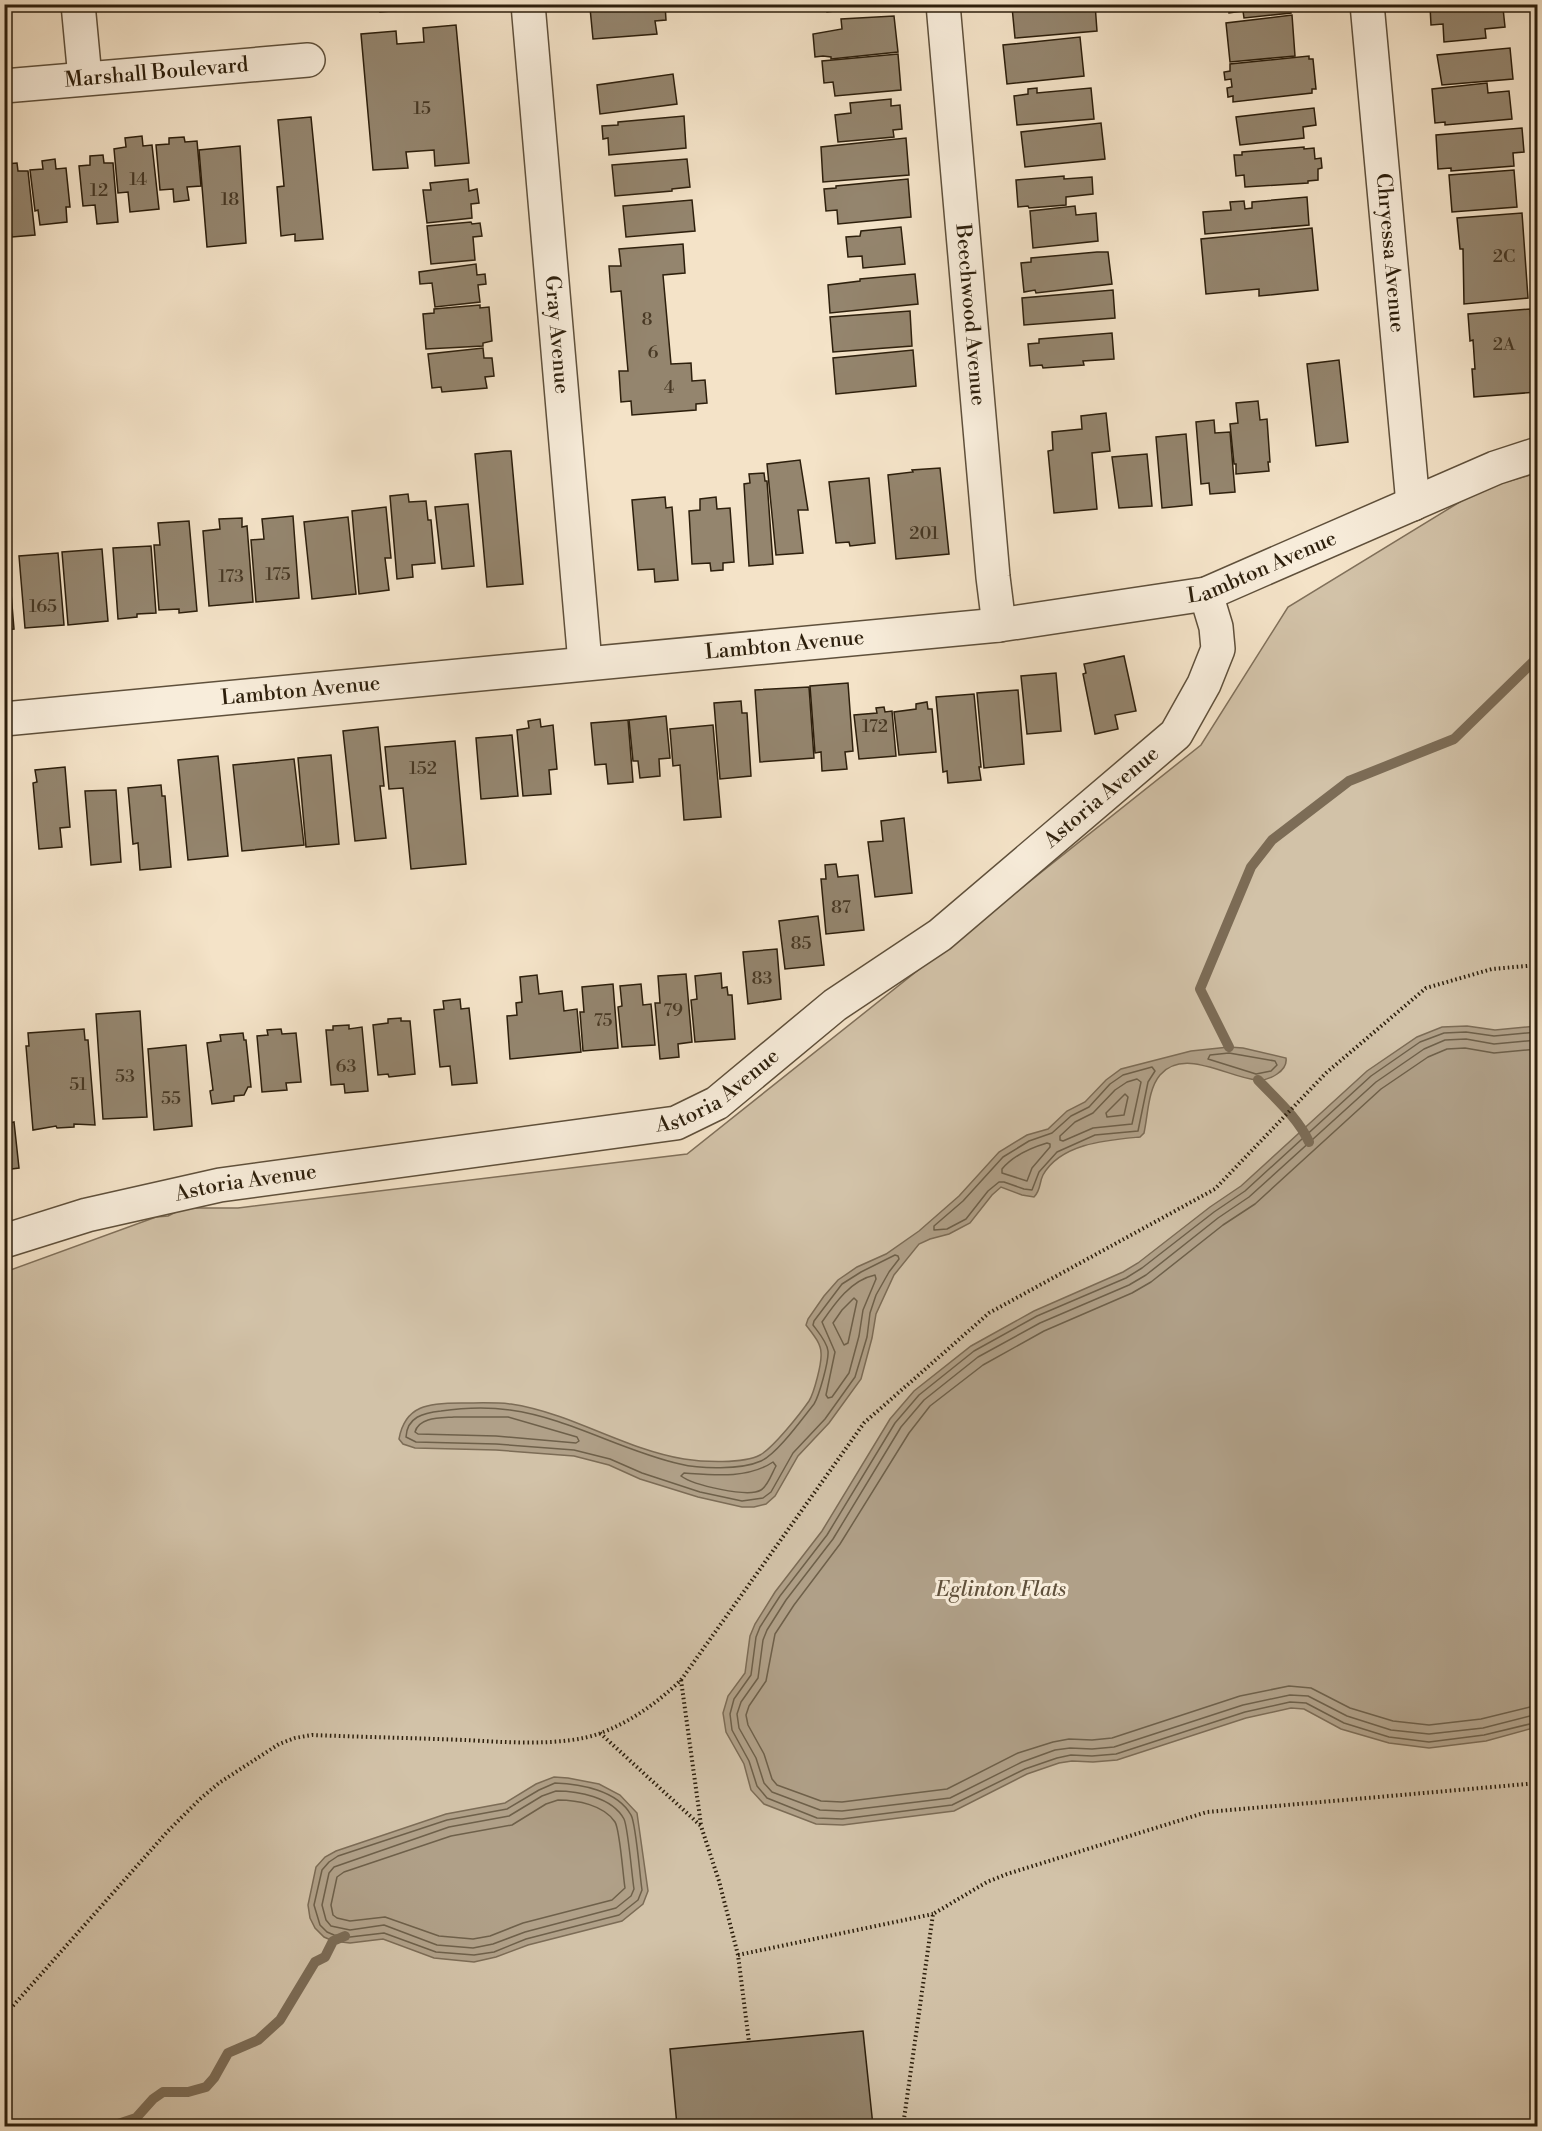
<svg xmlns="http://www.w3.org/2000/svg" width="1542" height="2131" font-family="'Libre Bodoni',serif">
<rect width="100%" height="100%" fill="#f4e3c8"/>
<filter id="stains"><feTurbulence type="fractalNoise" baseFrequency=".00333" numOctaves="4"/><feColorMatrix values="0 0 0 0 .2 0 0 0 0 .09 0 0 0 0 .02 0 0 0 .5 -.17"/></filter>
<radialGradient id="worn" r=".72"><stop offset=".6" stop-color="#630" stop-opacity="0"/><stop offset="1" stop-color="#630" stop-opacity=".3"/></radialGradient>
<path fill="#d2c2a8" stroke="#80705a" stroke-width="1.5" d="M1537 473V2126H5V1272L156 1217 168 1216 184 1208H238L687 1154 1201 745 1288 607 1481 489Z"/>
<g fill="#b0a088" stroke="#7c6c56" stroke-width="1.5">
<path d="M1467 1026 1495 1030 1537 1026V1727L1486 1741 1429 1748 1389 1743 1341 1729 1304 1709 1291 1708 1246 1718 1117 1760 1093 1762 1072 1761 1059 1763 1027 1774 954 1811 843 1825 816 1824 764 1804 751 1790 744 1764 726 1732 723 1713 728 1696 745 1673 750 1636 755 1624 775 1592 822 1531 890 1419 914 1391 971 1346 1034 1311 1123 1272 1138 1263 1210 1207 1241 1186 1367 1071 1417 1037 1442 1027Z"/>
<path d="M1229 1047 1243 1048 1286 1058C1288 1071 1269 1081 1257 1080 1229 1078 1184 1047 1160 1075 1148 1089 1148 1115 1144 1133L1140 1137C1108 1140 1061 1143 1043 1175 1039 1183 1041 1190 1034 1197L1022 1195 1001 1187 992 1195 970 1223 949 1234 930 1239 919 1244 894 1275 876 1314 872 1338 861 1379 829 1423 798 1456 775 1496 766 1504 754 1507H742L698 1497 640 1479 609 1465 574 1456 496 1450 415 1448 403 1444 399 1439C405 1405 429 1403 461 1403 477 1403 495 1402 511 1404 571 1413 624 1449 684 1459 703 1462 743 1464 760 1455 773 1448 800 1414 809 1401 814 1393 822 1363 821 1353 821 1343 812 1333 806 1325L808 1319 824 1296 838 1280 857 1267 886 1254 919 1231 959 1196 999 1152 1027 1135 1048 1129 1067 1111 1085 1102 1106 1080 1121 1069 1191 1051Z"/>
<path d="M554 1777 568 1778 599 1784 620 1795 637 1813 648 1891 643 1904 622 1921 528 1945 496 1957 474 1962 434 1958 383 1939 350 1943 333 1941 324 1937 315 1928 310 1918 308 1905 316 1867 325 1857 336 1851 446 1814 505 1803 536 1784Z"/>
</g>
<g fill="none" stroke-linecap="round" stroke-linejoin="round">
<g stroke="#6e604a" stroke-width="1.5">
<path d="M1538 1032 1494 1036 1466 1032 1444 1033 1420 1042 1371 1076 1245 1191 1214 1212 1142 1268 1126 1278 1037 1316 974 1351 919 1395 895 1423 827 1535 780 1596 760 1627 756 1637 751 1675 734 1699 730 1714 732 1730 749 1761 757 1786 767 1798 817 1818 842 1819 952 1805 1025 1769 1057 1758 1071 1755 1092 1756 1116 1754 1245 1712 1290 1702 1306 1703 1344 1723 1389 1737 1429 1742 1484 1735 1538 1722"/>
<path d="M1538 1040 1494 1044 1466 1039 1445 1040 1424 1049 1376 1082 1249 1197 1218 1218 1146 1275 1129 1285 1040 1323 978 1357 924 1400 901 1427 833 1539 786 1600 767 1630 763 1640 758 1678 741 1702 737 1714 739 1728 756 1758 764 1783 772 1792 820 1810 842 1811 950 1798 1022 1762 1055 1750 1070 1748 1092 1749 1114 1747 1243 1705 1290 1695 1308 1696 1347 1716 1391 1730 1429 1734 1483 1728 1538 1714"/>
<path d="M1538 1049 1494 1053 1465 1048 1447 1049 1428 1057 1381 1089 1255 1204 1223 1225 1151 1282 1132 1293 1044 1331 983 1365 930 1406 909 1433 840 1544 794 1605 775 1634 766 1681 749 1706 746 1715 748 1725 764 1754 772 1779 777 1785 821 1801 842 1802 947 1789 1018 1753 1053 1742 1069 1739 1092 1740 1112 1738 1240 1696 1289 1686 1311 1688 1350 1708 1393 1721 1429 1725 1481 1719 1538 1705"/>
<path d="M1229 1053 1275 1061 1277 1065 1271 1071 1256 1074 1208 1059 1210 1055Z"/>
<path d="M1152 1067 1155 1071 1148 1082 1138 1131 1095 1135 1057 1152 1039 1172 1032 1190 1024 1189 1004 1182H999L988 1191 966 1219 947 1229 934 1230V1226L963 1201 1003 1157 1029 1141 1052 1133 1071 1116 1089 1107 1110 1084 1123 1075Z"/>
<path d="M1137 1079 1141 1082 1132 1124 1093 1128 1063 1141 1060 1140V1136L1075 1122 1093 1113 1115 1090 1127 1082Z"/>
<path d="M1125 1094 1128 1097 1124 1115 1107 1117 1106 1113Z"/>
<path d="M1047 1143 1050 1144V1147L1032 1168 1027 1181 1002 1173V1169C1013 1156 1030 1148 1047 1143Z"/>
<path d="M895 1255 898 1256 899 1259 889 1272 876 1295 870 1313 867 1337 855 1377 825 1419 793 1453 771 1492 763 1498 742 1501 700 1492 642 1473 610 1459 574 1450 496 1444 416 1442 406 1437C407 1417 423 1413 441 1411 462 1408 488 1407 510 1410 569 1418 622 1451 680 1464 700 1469 741 1470 761 1461 777 1454 802 1419 814 1404 819 1396 829 1361 828 1351 827 1342 819 1333 813 1325L814 1321 842 1284 861 1272Z"/>
<path d="M875 1275 876 1279 863 1310 859 1336 849 1373 832 1397 828 1398 826 1395 835 1352 822 1322C835 1303 851 1280 875 1275Z"/>
<path d="M854 1298 857 1301 848 1343 844 1345 833 1323 842 1310Z"/>
<path d="M454 1417H508L577 1437 579 1441 576 1443 496 1436 418 1434 415 1432C419 1417 440 1418 454 1417Z"/>
<path d="M773 1462 776 1466C772 1473 768 1486 761 1490 748 1498 693 1485 681 1476L684 1473C713 1475 748 1479 773 1462Z"/>
<path d="M555 1783C580 1784 617 1790 631 1815 636 1823 640 1878 642 1890L638 1900 619 1915 526 1939 494 1952 474 1955 436 1952 384 1933 350 1937 334 1935 327 1932 320 1925 314 1905 322 1870 329 1862 338 1856 447 1820 507 1809 539 1790Z"/>
<path d="M556 1791C578 1791 612 1797 624 1819 628 1827 632 1877 634 1889L631 1896 616 1908 525 1932 493 1944 473 1948 437 1945 384 1925 350 1930 331 1926 326 1920 322 1905 329 1873 334 1867 449 1827 509 1816 542 1796Z"/>
<path d="M558 1800C577 1800 604 1805 615 1822 620 1830 623 1876 625 1888L612 1900 523 1923 490 1936 473 1939 439 1936 385 1917 350 1921 337 1918 333 1915 331 1905 337 1877 344 1872 451 1836 512 1825 546 1804Z"/>
</g>
<g stroke="#7c6c56" stroke-width="10">
<path d="M1229 1047 1200 989 1251 867 1272 840 1349 781 1454 739 1538 657"/>
<path d="M1258 1080C1276 1099 1298 1118 1309 1142"/>
<path d="M112 2126 136 2118 153 2099 163 2092H188L206 2087 214 2078 228 2053 258 2040 280 2020 315 1962 325 1957 333 1941 345 1936"/>
</g>
</g>
<g fill="#94856e" stroke="#2d1f0c" stroke-width="1.5">
<path d="M380 4H451V6L380 12Z"/>
<path d="M637 4H665L666 20 655 21 657 34 593 39 590 8Z"/>
<path d="M826 4H890L827 12Z"/>
<path d="M1041 4H1095L1097 31 1015 38 1012 7Z"/>
<path d="M1221 4H1290L1291 13 1244 18 1243 11 1229 13 1228 5 1221 6Z"/>
<path d="M1452 4H1483V10L1503 8 1505 27 1485 29 1486 38 1444 42 1443 24 1431 25 1430 6Z"/>
<path d="M1292 15 1295 56 1230 62 1226 23Z"/>
<path d="M894 16 898 52 831 59V57L823 56 815 57 813 34 842 29 841 19Z"/>
<path d="M456 25 469 163 435 166 434 150 406 152 408 168 373 170 361 34 396 31 397 44 424 42 423 28Z"/>
<path d="M1080 37 1084 76 1007 84 1003 45Z"/>
<path d="M1510 48 1513 79 1442 85 1437 55Z"/>
<path d="M898 54 901 90 835 96 833 82 824 83 822 61Z"/>
<path d="M1309 56V59H1313L1316 89H1312V93L1233 102V96L1228 97 1227 88 1232 87 1231 79 1225 80 1224 72 1230 71V64Z"/>
<path d="M673 74 677 104 600 114 597 85Z"/>
<path d="M1487 83 1488 93 1509 91 1512 119 1445 125V122L1435 123 1432 89Z"/>
<path d="M1037 88V93L1091 88 1094 119 1017 125 1014 96 1028 94V89Z"/>
<path d="M891 99V106L900 105 902 129 893 130 894 137 838 142 835 115 851 113 850 103Z"/>
<path d="M1314 108 1316 125 1303 127 1304 138 1240 145 1236 117Z"/>
<path d="M684 116 686 148 609 155 608 138 603 139 602 126 618 125V122Z"/>
<path d="M311 117 323 239 295 241V234L281 236 277 187 284 186 278 120Z"/>
<path d="M1101 123 1105 159 1025 167 1021 132Z"/>
<path d="M1522 128 1524 152 1513 153 1514 166 1451 171V168L1438 169 1436 135Z"/>
<path d="M142 136 143 146 152 145 159 209 130 212 128 192 118 193 114 149 126 147 125 138Z"/>
<path d="M184 137 185 142 197 141 201 186 187 187 189 200 174 202 173 189 160 190 156 145 169 144V138Z"/>
<path d="M906 138 909 175 823 182 821 147Z"/>
<path d="M240 146 246 243 207 247 199 150Z"/>
<path d="M1304 147V149L1314 148 1315 159 1321 158 1322 168 1318 169V180L1308 181V183L1245 187 1244 175 1236 176 1234 155H1242V152Z"/>
<path d="M103 155 104 163H113L118 222 97 224 95 205 83 206 79 166 90 165V156Z"/>
<path d="M55 159 56 169 66 168 70 207H66L67 222 40 225 38 210 35 211 30 170 43 169 42 161Z"/>
<path d="M687 159 690 187 672 189V191L615 196 612 165Z"/>
<path d="M17 163 18 171H28L35 235 12 237 10 226H4V173H6L5 164Z"/>
<path d="M1514 170 1517 207 1452 212 1449 175Z"/>
<path d="M1064 176V179L1092 177 1093 194 1066 197V205L1029 208 1028 206 1018 207 1016 180Z"/>
<path d="M468 179 469 191 477 189 479 203 471 204 472 218 427 223 423 190H431L430 183Z"/>
<path d="M908 179 911 217 838 224 837 210 826 211 824 189 836 188V186Z"/>
<path d="M1307 197 1309 225 1205 234 1203 212 1231 210 1230 202 1244 201 1245 209 1252 208V202Z"/>
<path d="M692 200 695 231 626 237 623 206Z"/>
<path d="M1075 206 1076 215 1096 213 1098 241 1033 248 1030 211Z"/>
<path d="M1522 213 1528 298 1464 304 1463 249H1460L1457 218Z"/>
<path d="M471 222 472 224 480 223 482 236 473 237 475 260 431 264 427 226Z"/>
<path d="M901 227 905 264 863 268 862 256 848 257 846 237 860 236 861 231Z"/>
<path d="M1312 228 1318 290 1259 296V289L1206 294 1201 239Z"/>
<path d="M683 244 685 273 663 275 671 364 691 363 692 381 705 380 707 403 696 404V410L632 415 631 401 621 402 619 371H628L621 291 611 292 609 266H621L619 249Z"/>
<path d="M1097 252H1108L1112 284 1036 293 1035 290 1024 292 1021 263 1031 262V258Z"/>
<path d="M476 264 477 275 485 274 486 284 478 285 480 302 435 307 432 283 420 284 419 272Z"/>
<path d="M915 274 918 304 830 313 828 285 860 281V279Z"/>
<path d="M1113 290 1115 318 1024 325 1022 298Z"/>
<path d="M480 305V308L489 307 492 341 483 343V346L426 349 423 314 434 313V309Z"/>
<path d="M1530 309 1537 392 1474 397 1472 369H1475L1473 340 1470 341 1468 314Z"/>
<path d="M910 311 912 346 833 352 830 317Z"/>
<path d="M1112 333 1114 359 1083 361 1084 365 1043 368 1042 365 1030 366 1028 344 1039 343V339Z"/>
<path d="M483 348 484 358H492L494 376 485 377 487 388 442 392 441 387 432 388 428 354Z"/>
<path d="M913 350 916 386 836 394 833 358Z"/>
<path d="M1339 360 1348 442 1316 446 1307 364Z"/>
<path d="M1258 401 1260 420 1267 419 1270 462H1268L1269 471 1236 474V464H1234L1230 424 1238 423 1236 403Z"/>
<path d="M1106 413 1110 451 1092 453 1097 509 1054 513 1048 451 1053 450 1052 432 1082 429 1081 416Z"/>
<path d="M1214 420 1215 433 1230 432 1235 492 1210 494 1209 483 1201 484 1196 422Z"/>
<path d="M1186 434 1192 505 1162 508 1156 437Z"/>
<path d="M505 451H511L523 584 487 587 475 454Z"/>
<path d="M1147 454 1152 506 1119 508 1112 457Z"/>
<path d="M800 460 808 510H798L803 553 776 555 767 464Z"/>
<path d="M940 468 949 554 896 559 888 475 913 472 912 470Z"/>
<path d="M764 473 765 481H767L773 564 749 566 744 484 750 483 749 474Z"/>
<path d="M869 478 875 543 850 546 849 542 836 543 829 482Z"/>
<path d="M408 494 409 502 426 501 428 520H431L435 563 412 565 413 577 397 579 390 496Z"/>
<path d="M665 497 666 508 672 507 678 580 655 582 654 569 638 570 632 500Z"/>
<path d="M716 497 717 509 730 508 734 562 723 563V570L711 571 710 563 692 564 689 511 700 510V499Z"/>
<path d="M468 504 474 566 442 569 435 507Z"/>
<path d="M386 507 391 558H385L389 590 359 594 352 511Z"/>
<path d="M293 516 299 598 256 602 251 540 264 539 262 519Z"/>
<path d="M348 517 356 594 312 599 304 522Z"/>
<path d="M242 518V527L247 526 253 602 209 606 203 531 220 529 219 519Z"/>
<path d="M189 521 197 611 179 613V609L159 610 154 545H160L158 523Z"/>
<path d="M151 546 156 613 137 614V617L118 619 113 548Z"/>
<path d="M102 549 108 621 68 625 62 552Z"/>
<path d="M58 553 64 625 25 628 19 556Z"/>
<path d="M8 557 14 629 4 630V558Z"/>
<path d="M1124 656 1136 711 1115 715 1118 729 1095 734 1083 674 1086 673 1084 664Z"/>
<path d="M1056 673 1061 731 1027 734 1021 676Z"/>
<path d="M848 683 853 751 845 752 847 769 822 771 821 752 815 753 810 686Z"/>
<path d="M809 687 814 758 760 762 755 690Z"/>
<path d="M1018 690 1024 764 984 768 977 693Z"/>
<path d="M974 694 981 767H979L981 780 948 783 947 771 943 772 936 697Z"/>
<path d="M741 701 742 713H747L751 776 720 779 714 703Z"/>
<path d="M927 702 928 709H932L936 752 899 755 894 712 916 709V704Z"/>
<path d="M884 707 885 712 892 711 896 756 859 759 854 715 877 713 876 708Z"/>
<path d="M666 716 670 758 659 759 660 776 640 778 638 761H633L629 720Z"/>
<path d="M540 719 541 727 553 725 557 769 549 770 551 794 523 796 517 730 529 728 528 721Z"/>
<path d="M628 720 633 782 608 784 606 764 595 765 591 723Z"/>
<path d="M713 725 721 817 684 820 680 765 673 766 670 729Z"/>
<path d="M378 727 384 786H380L386 838 355 841 343 731Z"/>
<path d="M512 735 518 796 481 799 476 738Z"/>
<path d="M455 741 466 864 411 869 403 788 389 789 385 747Z"/>
<path d="M331 755 339 844 306 847 298 758Z"/>
<path d="M218 756 228 856 188 860 178 760Z"/>
<path d="M294 759 304 845 242 851 233 765Z"/>
<path d="M65 767 70 827 60 828 62 847 39 849 33 783 37 782 35 770Z"/>
<path d="M161 785 162 796H165L171 867 140 870 138 843 133 844 128 788Z"/>
<path d="M116 790 121 862 91 865 85 791Z"/>
<path d="M904 818 912 893 875 897 868 842 883 841 881 821Z"/>
<path d="M836 864 838 877 858 875 864 930 826 934 821 879H826L825 865Z"/>
<path d="M818 916 824 965 785 969 779 921Z"/>
<path d="M777 949 781 999 748 1004 743 952Z"/>
<path d="M721 973 722 988 727 987 728 995H732L735 1039 695 1042 691 1000 697 999 695 976Z"/>
<path d="M686 974 692 1042 678 1044 679 1057 660 1059 655 1003H660L658 976Z"/>
<path d="M537 975 539 994 562 991 564 1011 577 1009 581 1052 510 1059 507 1016 517 1015 516 1003 522 1002 520 977Z"/>
<path d="M613 984 618 1048 583 1051 580 1012H584L582 987Z"/>
<path d="M641 984 643 1005 651 1004 655 1045 622 1047 618 1007 622 1006 620 986Z"/>
<path d="M460 999 461 1009 469 1008 477 1083 452 1085 450 1066 440 1067 434 1010 444 1009 443 1001Z"/>
<path d="M140 1011 147 1117 103 1119 96 1014Z"/>
<path d="M401 1018V1021H410L415 1074 389 1077 388 1074 378 1075 373 1025 388 1023V1019Z"/>
<path d="M349 1025V1029L362 1027 368 1091 345 1093 344 1084 331 1085 326 1030H333V1026Z"/>
<path d="M84 1029 85 1040H88L95 1125 74 1124V1127L57 1128 56 1126 33 1130 26 1046H29L28 1033Z"/>
<path d="M281 1029 282 1034 296 1033 301 1082 286 1083 287 1090 262 1092 257 1036 268 1035 267 1030Z"/>
<path d="M243 1033 244 1040H246L251 1087H248L244 1095 234 1096V1101L212 1104 210 1091 213 1090 207 1043 221 1041 220 1035Z"/>
<path d="M186 1045 192 1126 154 1130 148 1049Z"/>
<path d="M4 1097H7L10 1123 14 1122 19 1168 4 1170Z"/>
<path d="M863 2031 873 2126H677L670 2049Z"/>
</g>
<g fill="none" stroke-linecap="round" stroke-linejoin="round">
<defs>
<g id="minor">
<path d="M78 4 85 78"/>
<path id="s1" d="M528 4 585 663"/>
<path id="s2" d="M943 4 993 577 999 625"/>
<path id="s3" d="M1367 4 1413 504"/>
<path id="s4" d="M4 86 308 60"/>
<path id="s5" d="M4 719 999 625 1206 594 1495 468 1538 454"/>
<path id="s6" d="M4 1241 87 1215 220 1185 676 1123 717 1103 835 1005 940 935 1176 734 1204 684 1218 649 1216 627 1206 594"/>
</g>
</defs>
<use href="#minor" stroke="#5f503b" stroke-width="36"/>
<g stroke="#2d1f0c" stroke-width="4" stroke-dasharray="1.5 3" stroke-linecap="butt">
<path d="M681 1680 701 1825"/>
<path d="M600 1733 701 1826 719 1881 738 1955 749 2042"/>
<path d="M738 1955 933 1914"/>
<path d="M4 2016 167 1832 200 1799 219 1783 279 1744 295 1738 312 1735C363 1737 413 1738 464 1740 503 1742 564 1747 601 1733 632 1721 657 1703 681 1680L864 1423 989 1313 1215 1189 1326 1073 1426 988 1492 969 1538 965"/>
<path d="M903 2126 933 1914 987 1882 1007 1874 1207 1812 1538 1783"/>
</g>
<use href="#minor" stroke="#f8eddb" stroke-width="33"/>
</g>
<g text-anchor="middle" dominant-baseline="central" stroke-width="6" stroke-linejoin="round" paint-order="stroke">
<g font-size="18" fill="#473824">
<text x="422" y="108">15</text>
<text x="138" y="179">14</text>
<text x="99" y="190">12</text>
<text x="230" y="199">18</text>
<text x="1504" y="256">2C</text>
<text x="647" y="319">8</text>
<text x="1504" y="344">2A</text>
<text x="653" y="352">6</text>
<text x="669" y="387">4</text>
<text x="924" y="533">201</text>
<text x="278" y="574">175</text>
<text x="231" y="576">173</text>
<text x="43" y="606">165</text>
<text x="875" y="726">172</text>
<text x="423" y="768">152</text>
<text x="841" y="907">87</text>
<text x="801" y="943">85</text>
<text x="762" y="978">83</text>
<text x="673" y="1010">79</text>
<text x="603" y="1020">75</text>
<text x="346" y="1066">63</text>
<text x="125" y="1076">53</text>
<text x="78" y="1084">51</text>
<text x="171" y="1098">55</text>
</g>
<g font-size="21" fill="#2d1f0c" stroke="#f8eddb">
<text stroke="none"><textPath href="#s4" startOffset="153">Marshall Boulevard</textPath></text>
<text stroke="none"><textPath href="#s3" startOffset="250">Chryessa Avenue</textPath></text>
<text stroke="none"><textPath href="#s2" startOffset="312">Beechwood Avenue</textPath></text>
<text stroke="none"><textPath href="#s1" startOffset="332">Gray Avenue</textPath></text>
<text stroke="none"><textPath href="#s5" startOffset="1270">Lambton Avenue</textPath></text>
<text stroke="none"><textPath href="#s5" startOffset="784">Lambton Avenue</textPath></text>
<text stroke="none"><textPath href="#s5" startOffset="298">Lambton Avenue</textPath></text>
<text stroke="none"><textPath href="#s6" startOffset="1221">Astoria Avenue</textPath></text>
<text stroke="none"><textPath href="#s6" startOffset="735">Astoria Avenue</textPath></text>
<text stroke="none"><textPath href="#s6" startOffset="249">Astoria Avenue</textPath></text>
</g>
<g font-size="21" font-style="italic" fill="#5f503b" stroke="#f8eddb">
<text x="1001" y="1590">Eglinton Flats</text>
</g>
</g>
<rect width="1542" height="2131" fill="none" stroke="#f4e3c8" stroke-width="24"/>
<rect x="6" y="6" width="1530" height="2119" fill="none" stroke="#2d1f0c" stroke-width="3"/>
<rect x="12" y="12" width="1518" height="2107" fill="none" stroke="#2d1f0c" stroke-width="1.5"/>
<rect width="100%" height="100%" filter="url(#stains)"/>
<rect width="100%" height="100%" fill="url(#worn)"/>
</svg>
